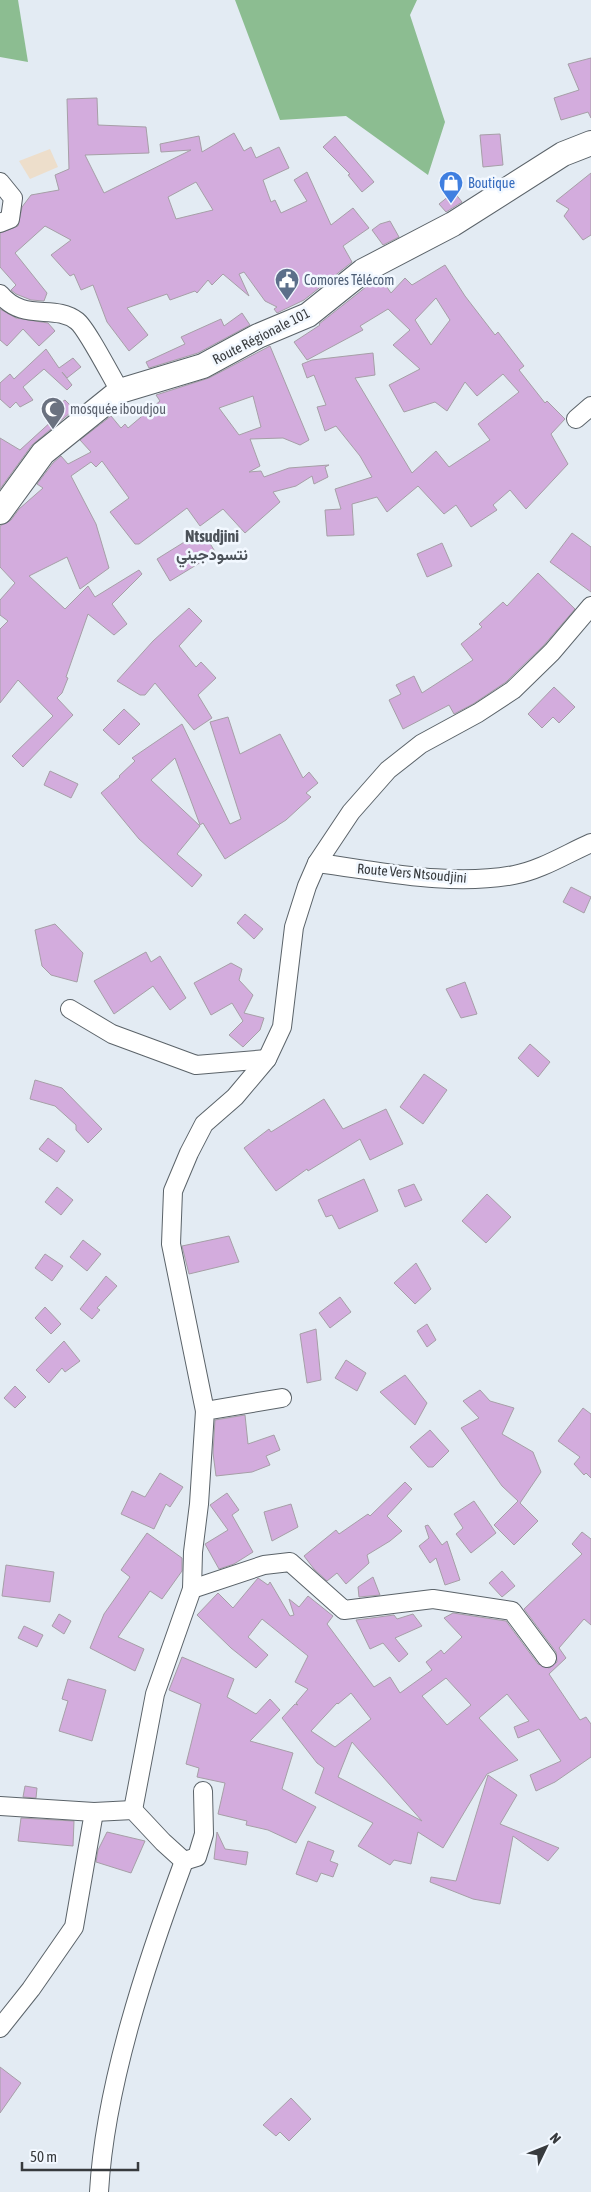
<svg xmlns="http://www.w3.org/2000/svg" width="591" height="2192" font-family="'Asap Condensed',Vazirmatn,sans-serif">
<rect width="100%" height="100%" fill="#e3ebf3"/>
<path fill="#eddecb" d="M50 149 58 167 30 179 19 161Z"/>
<g fill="#8cbd91">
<path d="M0 0H18L28 62 0 57Z"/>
<path d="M235 0H417L410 15 445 122 428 175 346 116 280 120Z"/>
</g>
<g fill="#d3acdd" stroke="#a69fa7" fill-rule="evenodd">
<path d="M591 58V118L588 112 561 120 554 98 579 90 568 64Z"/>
<path d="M97 98 98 125 146 127 149 153 85 155 104 193 191 150 161 152 160 144 199 136 202 152 234 133 244 151 251 147 256 158 279 147 289 168 263 180 271 202 275 200 281 213 307 201 294 180 307 172 331 225 353 208 369 228 343 246 352 262 304 300 277 313 274 309 277 307 265 301 244 272 239 274 249 296 223 274 212 285 208 280 197 293 195 291 170 300 167 294 127 308 148 335 129 351 107 322 93 285 81 290 74 274 70 276 51 255 71 240 45 226 15 253 47 293 44 301 31 300 16 294 11 290 16 285 0 267V233L18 226 22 207 31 195 59 190 55 175 69 169 67 99ZM196 182 213 210 176 219 168 197Z"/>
<path d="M500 134 503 165 483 167 480 135Z"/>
<path d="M335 136 374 182 362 192 348 175 350 174 323 147Z"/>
<path d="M591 173V235L583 240 564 216 569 209 556 201Z"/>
<path d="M454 192 462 202 446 212 439 204Z"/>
<path d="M390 221 399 237 383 245 372 230 380 224Z"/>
<path d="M445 265 465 296 495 335 498 332 524 366 519 370 545 403 547 401 565 419 551 434 568 464 526 509 510 490 493 505 497 510 471 527 456 505 444 514 418 486 387 512 377 497 352 504 354 535 327 536 325 510 341 509 335 489 372 477 360 456 336 426 325 431 317 407 326 405 314 375 307 378 302 364 312 360 373 353 375 375 355 378 412 473 436 451 449 467 490 440 478 424 519 392 503 374 477 396 465 382 447 411 435 402 404 412 389 385 420 369 393 345 410 330 388 309 360 326 363 330 307 360 294 342 320 325 319 324 371 283 380 277 391 293 405 278 412 285ZM436 298 450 320 431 345 415 320Z"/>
<path d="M0 309 16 318 48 323 55 331 39 346 23 329 7 346 0 340Z"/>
<path d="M242 313 250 325 198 353 149 368 146 362 185 344 181 337 221 319 224 326Z"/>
<path d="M270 346 309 440 300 445 283 438 250 439 260 466 249 472 261 471 264 477 289 468 329 465 325 467 328 477 314 484 312 476 296 486 273 492 280 502 245 533 223 509 200 526 187 508 139 544H135L110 512 129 498 102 461 96 467 91 462 71 476 96 524 109 568 80 589 67 557 29 576 65 609 88 586 95 597 139 570 142 574 112 604 127 624 114 635 88 614 66 677 68 678 62 693 57 698 73 715 23 767 12 756 53 716 18 680 0 703V629L8 621 0 615V600L15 583 0 567V526L11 520 19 509 43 488 37 484 53 463 61 456 68 464 91 452 80 440 111 416 121 428 125 424 128 428 160 401 156 395 209 378ZM253 396 261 427 239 435 219 408Z"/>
<path d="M46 349 59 368 73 358 81 367 67 378 62 372 72 385 67 390 44 369 23 387 33 400 20 407 16 402 10 408 0 399V383L10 374 14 379Z"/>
<path d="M65 400 71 406 70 413 32 445 0 489V438L20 450 54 419 49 410Z"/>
<path d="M202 531 216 553 170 581 157 559Z"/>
<path d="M572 533 591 547V592L550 562Z"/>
<path d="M442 543 452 566 427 577 417 554Z"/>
<path d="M538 573 575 609 544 645 506 682 473 704 454 714 449 705 403 729 389 700 401 694 396 685 414 676 422 693 473 660 461 644 482 627 479 624 503 602 507 606Z"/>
<path d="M189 608 202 621 179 646 196 667 201 662 216 678 198 695 212 718 194 730 155 683 145 695H140L117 681 153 641Z"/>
<path d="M554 687 575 707 559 723 553 717 542 728 528 714Z"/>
<path d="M124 709 140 724 119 745 103 730Z"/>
<path d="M228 717 240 754 280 734 303 778 309 772 318 783 306 793 311 797 286 820 225 859 203 823 200 825 175 758 151 780 200 826 177 854 202 875 192 887 139 839 101 793 120 777 119 776 135 761 132 758 182 724 230 824 241 819 210 722Z"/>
<path d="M50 771 78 784 71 798 44 785Z"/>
<path d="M571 887 591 897 584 913 563 902Z"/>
<path d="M245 914 263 929 254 939 237 923Z"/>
<path d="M55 924 83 953 77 982 51 975 42 966 35 930Z"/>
<path d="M146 952 151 962 160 956 186 998 170 1010 153 986 114 1014 94 981Z"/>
<path d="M231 963 242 969 239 980 253 995 244 1013 264 1018 260 1030 243 1047 229 1035 243 1021 232 1003 211 1015 194 983Z"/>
<path d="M465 982 477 1014 461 1018 446 989Z"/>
<path d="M530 1044 550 1062 538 1077 518 1058Z"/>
<path d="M424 1074 447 1090 423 1124 400 1107Z"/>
<path d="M35 1080 62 1088 102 1129 88 1143 76 1130V1125L55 1106 30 1099Z"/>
<path d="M324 1099 343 1129 386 1109 403 1144 370 1160 360 1139 308 1171 307 1169 276 1191 244 1148 269 1129 271 1132Z"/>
<path d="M48 1138 65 1151 57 1162 39 1149Z"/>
<path d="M364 1179 378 1211 339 1229 332 1215 326 1217 318 1200Z"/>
<path d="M414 1184 422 1200 405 1207 398 1190Z"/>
<path d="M57 1187 73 1200 61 1215 45 1202Z"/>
<path d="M487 1194 511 1217 486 1243 462 1221Z"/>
<path d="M229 1236 239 1262 189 1274 182 1246Z"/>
<path d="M83 1240 101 1254 87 1271 70 1257Z"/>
<path d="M45 1254 63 1266 52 1281 35 1268Z"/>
<path d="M416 1263 431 1289 415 1304 394 1283Z"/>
<path d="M106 1276 117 1286 97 1308 100 1310 92 1319 80 1309Z"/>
<path d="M340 1297 351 1312 330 1328 319 1313Z"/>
<path d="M45 1307 61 1324 51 1334 35 1318Z"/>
<path d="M427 1324 436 1340 427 1347 417 1331Z"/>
<path d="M316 1329 321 1380 307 1383 300 1334Z"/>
<path d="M64 1341 80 1361 65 1372 62 1368 49 1383 36 1370Z"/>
<path d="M346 1360 366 1373 357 1391 335 1378Z"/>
<path d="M405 1375 427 1403 415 1425 380 1392Z"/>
<path d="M15 1386 26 1397 15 1408 4 1398Z"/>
<path d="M480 1390 490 1401 514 1408 502 1434 533 1452 541 1472 520 1503 538 1521 514 1545 494 1525 518 1501 502 1486 461 1428 479 1418 463 1401Z"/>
<path d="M583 1408 591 1414V1478L586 1473 584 1475 574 1464 580 1457 558 1441Z"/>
<path d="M245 1415 248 1444 274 1435 280 1450 266 1456 270 1465 252 1472 216 1476 213 1453 215 1420Z"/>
<path d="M430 1430 449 1451 433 1467H428L410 1447Z"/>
<path d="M160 1473 183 1487 170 1507 166 1504 154 1529 121 1514 132 1491 145 1497Z"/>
<path d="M405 1482 412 1489 387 1516 402 1531 390 1541 367 1555 369 1563 346 1584 337 1573 327 1581 314 1569 304 1556 336 1530 339 1534 368 1514 370 1516Z"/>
<path d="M227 1493 239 1510 232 1515 253 1552 234 1564 219 1569 205 1544 228 1530 210 1505Z"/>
<path d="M474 1501 496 1533 471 1553 456 1534 463 1528 454 1514Z"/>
<path d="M291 1504 298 1527 272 1541 264 1512Z"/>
<path d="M428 1525 442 1545 447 1541 460 1580 445 1585 436 1558 430 1563 419 1546 429 1538 425 1526Z"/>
<path d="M582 1532 591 1539V1625L584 1619 559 1648 566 1658 549 1674 580 1720 586 1717 591 1724V1757L555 1782 536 1791 530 1775 561 1761 539 1729 518 1738 514 1727 529 1721 507 1694 479 1718 518 1760 487 1774 443 1848 418 1832 411 1864 394 1860 390 1865 358 1846 373 1823 315 1793 324 1768 317 1763 282 1718 295 1704 298 1705 296 1703 308 1689 295 1682 308 1656 262 1619 248 1637 268 1655 256 1668 231 1648 197 1615 218 1593 233 1608 258 1578 268 1585 270 1582 290 1616 294 1615 289 1599 299 1607 308 1596 333 1616 327 1624 374 1687 390 1677 400 1693 432 1670 426 1662 441 1650 444 1654 462 1637 444 1618 453 1613 506 1621 538 1664 549 1668 557 1662 556 1652 524 1609 582 1554 572 1544ZM446 1678 471 1705 447 1725 422 1696ZM351 1693 371 1719 335 1747 311 1731 337 1703 338 1704ZM352 1742 422 1821 338 1777Z"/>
<path d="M147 1533 182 1558V1571L162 1599 150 1591 118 1637 144 1649 135 1671 90 1648 104 1614 130 1577 121 1570Z"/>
<path d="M6 1565 54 1572 50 1602 2 1596Z"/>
<path d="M502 1571 515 1586 502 1597 489 1583Z"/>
<path d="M373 1577 380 1595 359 1597 358 1587Z"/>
<path d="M59 1614 71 1621 64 1634 52 1626Z"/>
<path d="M413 1614 422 1626 395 1638 408 1654 399 1662 383 1643 370 1649 356 1620 394 1615 397 1619Z"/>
<path d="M24 1626 43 1635 37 1647 18 1638Z"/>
<path d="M182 1657 234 1679 227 1697 256 1714 270 1699 280 1710 250 1741 293 1753 282 1789 316 1807 296 1843 268 1830 246 1825 247 1821 218 1814 225 1783 197 1777 199 1768 186 1764 201 1704 169 1690Z"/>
<path d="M68 1679 106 1690 92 1741 59 1731 68 1701 62 1699Z"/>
<path d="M488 1775 517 1795 500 1824 559 1848 548 1861 513 1836 500 1904 473 1899 430 1882 431 1877 456 1881Z"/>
<path d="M25 1786 37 1788 36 1798 23 1797Z"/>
<path d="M21 1818 74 1821 73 1846 18 1841Z"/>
<path d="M107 1832 145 1841 131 1873 96 1862 98 1850Z"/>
<path d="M217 1832 225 1849 248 1852 246 1865 214 1859Z"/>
<path d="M308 1841 334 1851 330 1861 338 1864 333 1877 321 1873 317 1882 296 1874Z"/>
<path d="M0 2067 21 2083 0 2113Z"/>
<path d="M291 2098 311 2119 289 2141 280 2132 276 2136 263 2125Z"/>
</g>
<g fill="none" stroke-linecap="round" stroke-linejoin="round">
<defs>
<g id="street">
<path d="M0 182 13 198 10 219 0 223"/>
<path d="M0 294C24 323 54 303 77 321 87 329 112 378 120 391"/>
<path d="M576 419 591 406"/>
<path d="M317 863C381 871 449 887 514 875 541 870 566 854 591 843"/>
<path d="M70 1009 112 1034 196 1065 267 1059"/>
<path d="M205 1411 171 1244 173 1191 189 1153 204 1124 235 1097 267 1059 282 1027 294 927 307 886 317 863 351 812 388 770 421 744 478 713 513 690 552 652 591 606"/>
<path d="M192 1589 193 1552 199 1504 205 1411 282 1398"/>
<path d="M0 1806 94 1812 133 1810 163 1842 184 1861 197 1857 204 1834 203 1791"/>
<path d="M133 1810 155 1694 192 1589 264 1565 290 1562 344 1610 433 1599 512 1611 547 1658"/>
<path d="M0 2028 31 1989 74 1927 94 1812"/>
<path d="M99 2192C105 2085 147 1961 184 1861"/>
</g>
<path id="secondary" d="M0 512 43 453 120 391 203 366 258 336 308 315 363 271 453 224 563 154 591 143"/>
</defs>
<use href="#street" stroke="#5b6369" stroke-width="20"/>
<use href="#secondary" stroke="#5b6369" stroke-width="26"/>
<use href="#street" stroke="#fff" stroke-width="18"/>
<use href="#secondary" stroke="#fff" stroke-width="24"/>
</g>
<defs>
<symbol id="shop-pin" viewBox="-11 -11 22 30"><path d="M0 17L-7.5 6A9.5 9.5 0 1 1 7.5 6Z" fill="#3f7fe0" stroke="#f2f8ff"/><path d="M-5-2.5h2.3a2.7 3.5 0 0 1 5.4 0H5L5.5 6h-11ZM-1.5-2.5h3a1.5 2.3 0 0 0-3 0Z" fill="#fff"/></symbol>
<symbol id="civic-pin" viewBox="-11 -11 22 30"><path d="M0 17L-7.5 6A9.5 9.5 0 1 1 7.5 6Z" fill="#5c6f8a" stroke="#f2f8ff"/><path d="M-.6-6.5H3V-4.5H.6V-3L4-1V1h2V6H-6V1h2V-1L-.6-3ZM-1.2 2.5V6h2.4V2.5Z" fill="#fff"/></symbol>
<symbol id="mosque-pin" viewBox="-11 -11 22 30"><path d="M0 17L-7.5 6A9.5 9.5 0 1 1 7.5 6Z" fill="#6b7280" stroke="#f2f8ff"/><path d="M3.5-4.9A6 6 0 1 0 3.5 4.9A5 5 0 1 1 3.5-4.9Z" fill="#fff"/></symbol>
</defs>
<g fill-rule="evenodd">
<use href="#shop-pin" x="437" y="169" width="28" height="38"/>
<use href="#civic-pin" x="273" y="266" width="28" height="38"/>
<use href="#mosque-pin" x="39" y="395" width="28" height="38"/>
</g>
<g text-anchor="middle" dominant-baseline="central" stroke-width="5" stroke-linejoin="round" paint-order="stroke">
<g font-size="14" fill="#366cbe" stroke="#f2f8ff" text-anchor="start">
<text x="468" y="183">Boutique</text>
</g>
<g font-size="14" fill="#4e5e75" stroke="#f2f8ff" text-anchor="start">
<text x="304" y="280">Comores Télécom</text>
</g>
<g font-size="14" fill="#373a3d" stroke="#f2f8ff">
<text transform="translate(261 336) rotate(-27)">Route Régionale 101</text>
<text transform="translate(412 873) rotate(5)">Route Vers Ntsoudjini</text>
</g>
<g font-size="14" fill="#5b616d" stroke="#f2f8ff" text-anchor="start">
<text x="70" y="409">mosquée iboudjou</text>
</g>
<g font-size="16" font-weight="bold" fill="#4c5259" stroke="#f2f8ff">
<text x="212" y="536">Ntsudjini<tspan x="212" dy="18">نتسودجيني</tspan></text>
</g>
</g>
<g transform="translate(546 2147) rotate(47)" stroke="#f2f8ff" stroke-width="4" paint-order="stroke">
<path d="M0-4L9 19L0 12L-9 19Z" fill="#373a3d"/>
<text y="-8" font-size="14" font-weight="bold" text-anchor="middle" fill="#373a3d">N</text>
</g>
<path d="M22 2162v8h116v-8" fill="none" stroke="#373a3d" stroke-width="2.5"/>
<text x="30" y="2162" font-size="15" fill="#373a3d" stroke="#f2f8ff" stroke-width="4" paint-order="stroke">50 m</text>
</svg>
